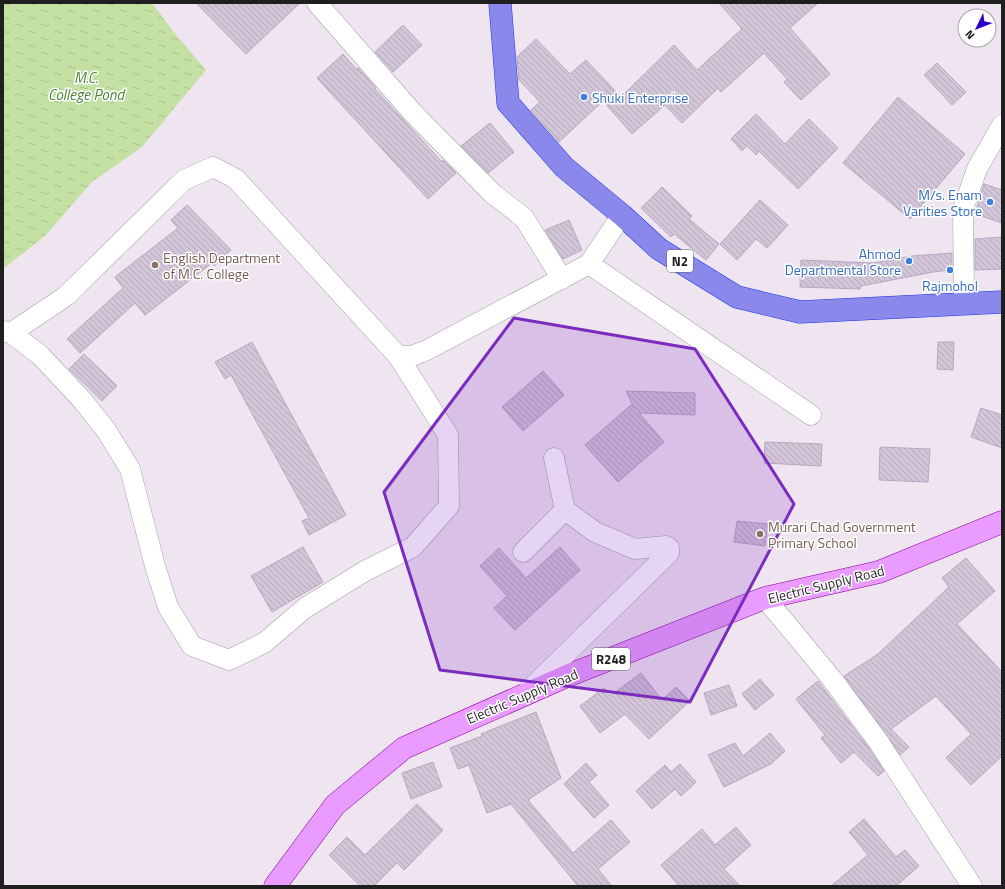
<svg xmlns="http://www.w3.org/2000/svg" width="1005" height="889" font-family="'Titillium Web',sans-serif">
<defs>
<pattern id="water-ripples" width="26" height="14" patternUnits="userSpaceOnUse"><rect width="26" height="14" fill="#c5e0a3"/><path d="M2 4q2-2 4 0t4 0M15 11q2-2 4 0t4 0" fill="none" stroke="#a9c08c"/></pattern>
<pattern id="building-back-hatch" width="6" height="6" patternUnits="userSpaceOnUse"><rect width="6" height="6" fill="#d1c5d7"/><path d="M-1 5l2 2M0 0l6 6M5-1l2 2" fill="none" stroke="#b3a9b8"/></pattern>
</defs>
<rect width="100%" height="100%" fill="#efe5f0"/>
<path fill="url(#water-ripples)" d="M3 3H152L176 35 206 70 142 147 92 182 45 236 3 269Z"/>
<g fill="url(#building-back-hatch)" stroke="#b9a6c3">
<path d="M196 3H300L246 54Z"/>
<path d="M719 3H818L790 28 830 74 801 100 784 82 787 79 764 53 721 92 718 88 682 123 665 105 632 134 603 101 559 142 531 110 540 102 519 80 517 57 536 39 570 74 586 60 621 97 674 45 697 70 742 29Z"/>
<path d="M403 25 422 45 393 72 375 52Z"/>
<path d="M343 54 356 69 358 68 376 88 375 89 442 162 443 160 456 173 428 199 317 78Z"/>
<path d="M937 63 966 92 952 105 924 75Z"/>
<path d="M898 97 965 154 910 219 843 163Z"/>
<path d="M756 114 785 144 809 119 838 148 798 189 759 151 756 155 747 146 742 151 731 139Z"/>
<path d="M490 123 514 152 488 173 461 146Z"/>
<path d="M984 184 1002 190V223L975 214Z"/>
<path d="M662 187 692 216 689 219 719 244 706 260 674 234 671 237 641 208Z"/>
<path d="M760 200 788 225 767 248 756 239 737 260 720 244Z"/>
<path d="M187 205 231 250 214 266 212 263 145 315 135 303 80 353 67 339 123 288 115 277 178 228 171 220Z"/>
<path d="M569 220 582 250 563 259 545 230Z"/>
<path d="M1002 237V269L975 270V239Z"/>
<path d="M952 253V270L933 272 861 286 860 289 800 287 801 260 873 263 912 256Z"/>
<path d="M252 342 346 515 309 535 302 521 309 518 231 375 225 379 215 362Z"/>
<path d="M938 342H954L953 370 937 369Z"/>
<path d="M84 354 117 386 102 401 69 369Z"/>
<path d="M543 371 564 395 523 431 502 407Z"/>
<path d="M626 391 695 393V415L639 413 664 442 618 482 585 445 631 405 634 408Z"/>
<path d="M981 408 1002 415V448L971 437Z"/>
<path d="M765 442 822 444 821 466 764 463Z"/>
<path d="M880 447 930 449 928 482 879 480Z"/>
<path d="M737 521 768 524 765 546 734 542Z"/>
<path d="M303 547 323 582 272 612 251 576Z"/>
<path d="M560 547 580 570 515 630 494 608 507 596 480 566 499 548 526 578Z"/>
<path d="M966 558 995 591 957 624 1002 672V756L971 785 946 758 971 734 936 696 891 729 909 747 900 755 844 676 878 654 949 587 942 578Z"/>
<path d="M641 673 662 700 676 687 690 701 649 739 625 714 600 733 580 706 604 688 610 696Z"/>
<path d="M760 679 774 695 755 710 742 694Z"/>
<path d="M818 681 869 748 884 771 878 776 854 752 841 763 821 738 825 735 796 699Z"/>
<path d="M729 685 737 706 711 715 704 693Z"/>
<path d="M536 712 561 778 528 800 573 853 611 820 630 842 598 869 612 886H578L511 804 487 813 469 765 458 769 450 748 482 736 481 734Z"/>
<path d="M770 733 785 751 771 764 724 787 708 755 735 743 743 756Z"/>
<path d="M433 762 442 787 411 799 402 773Z"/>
<path d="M586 763 597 775 589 782 609 805 594 818 564 784Z"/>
<path d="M680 764 696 782 681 796 675 789 652 809 636 791 665 765 671 772Z"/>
<path d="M417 804 443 830 404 870 397 863 374 886H360L329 855 347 837 365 855Z"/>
<path d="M864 819 896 857 905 850 919 866 896 886H831L868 855 849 832Z"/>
<path d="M736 827 751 845 724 869 740 886H679L661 865 702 829 715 845Z"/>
</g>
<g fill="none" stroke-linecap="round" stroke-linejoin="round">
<defs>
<g id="minor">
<path d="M317 3 413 113 492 193 524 218 562 279"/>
<path d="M589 264 811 415"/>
<path d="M964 303 963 209 977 169 1002 125"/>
<path d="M3 331 11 333 40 355 83 401 106 430 130 469 155 566 168 607 192 646 229 660 264 643 305 608 365 571 413 547 449 506 448 435 398 356"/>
<path d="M11 333 66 296 184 180 213 167 236 179 398 356H412L427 350 589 264 622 215"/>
<path d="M523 552 565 510 554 458"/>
<path d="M765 598 832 679 878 741 972 886"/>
<path d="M526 693 669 553V548L666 546 635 549 595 532 565 510"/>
</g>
<path id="major" d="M275 886 335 805 404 748 567 676 765 598 879 572 1002 522"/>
<path id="highway" d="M500 3 508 103 564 167 622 215 659 249 737 297 800 312 1002 302"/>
</defs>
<use href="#minor" stroke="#a3a3a3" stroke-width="21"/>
<use href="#major" stroke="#88009a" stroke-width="23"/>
<use href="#highway" stroke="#1b36e5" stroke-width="23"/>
<use href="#minor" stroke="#fff" stroke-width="20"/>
<use href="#major" stroke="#e99bff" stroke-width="22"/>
<use href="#highway" stroke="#8b88ec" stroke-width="22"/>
</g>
<path fill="#7b2cbf" fill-opacity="0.2" stroke="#7b2cbf" stroke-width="3" stroke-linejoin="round" d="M514 318 695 349 794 504 690 702 440 670 384 492Z"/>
<g fill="#3f7fe0" stroke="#fff" stroke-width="1.5">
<circle cx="584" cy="97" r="4"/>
<circle cx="990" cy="202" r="4"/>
<circle cx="909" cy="261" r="4"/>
<circle cx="950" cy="270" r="4"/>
</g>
<g fill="#8d6e63" stroke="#fff" stroke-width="1.5">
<circle cx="155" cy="265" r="4"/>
<circle cx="760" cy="534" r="4"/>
</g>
<g text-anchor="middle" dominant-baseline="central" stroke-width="3" stroke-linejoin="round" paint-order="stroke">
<g fill="#fff" stroke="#626262" stroke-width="1">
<rect x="667" y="250" width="26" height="22" rx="3"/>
<rect x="592" y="648" width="38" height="22" rx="3"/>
</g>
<g font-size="13" font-weight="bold" fill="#1f1f1f">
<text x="680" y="261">N2</text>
<text x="611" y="659">R248</text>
</g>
<g font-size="14" fill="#366cbe" stroke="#fff" text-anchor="end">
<text x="592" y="97" text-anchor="start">Shuki Enterprise</text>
<text x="982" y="194">M/s. Enam<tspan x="982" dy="16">Varities Store</tspan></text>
<text x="901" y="253">Ahmod<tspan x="901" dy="16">Departmental Store</tspan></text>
<text x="950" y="285" text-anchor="middle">Rajmohol</text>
</g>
<g font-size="14" fill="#785e54" stroke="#fff" text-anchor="start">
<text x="163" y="257">English Department<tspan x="163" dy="16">of M.C. College</tspan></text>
<text x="768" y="526">Murari Chad Government<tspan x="768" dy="16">Primary School</tspan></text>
</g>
<g font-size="14" fill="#1f1f1f" stroke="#fff">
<text transform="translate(826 584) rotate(-14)">Electric Supply Road</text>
<text transform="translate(522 696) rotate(-23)">Electric Supply Road</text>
</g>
<g font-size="15" font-style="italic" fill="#4c8435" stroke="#fff">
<text x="86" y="77">M.C.<tspan x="86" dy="17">College Pond</tspan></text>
</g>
</g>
<rect width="1005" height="889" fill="none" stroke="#1f1f1f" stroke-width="8"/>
<g transform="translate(977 28) rotate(227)"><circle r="19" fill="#ffffff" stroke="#a5a5a5"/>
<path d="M0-3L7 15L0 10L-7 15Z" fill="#2c00ce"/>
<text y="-6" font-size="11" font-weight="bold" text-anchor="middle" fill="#1f1f1f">N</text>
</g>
</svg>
